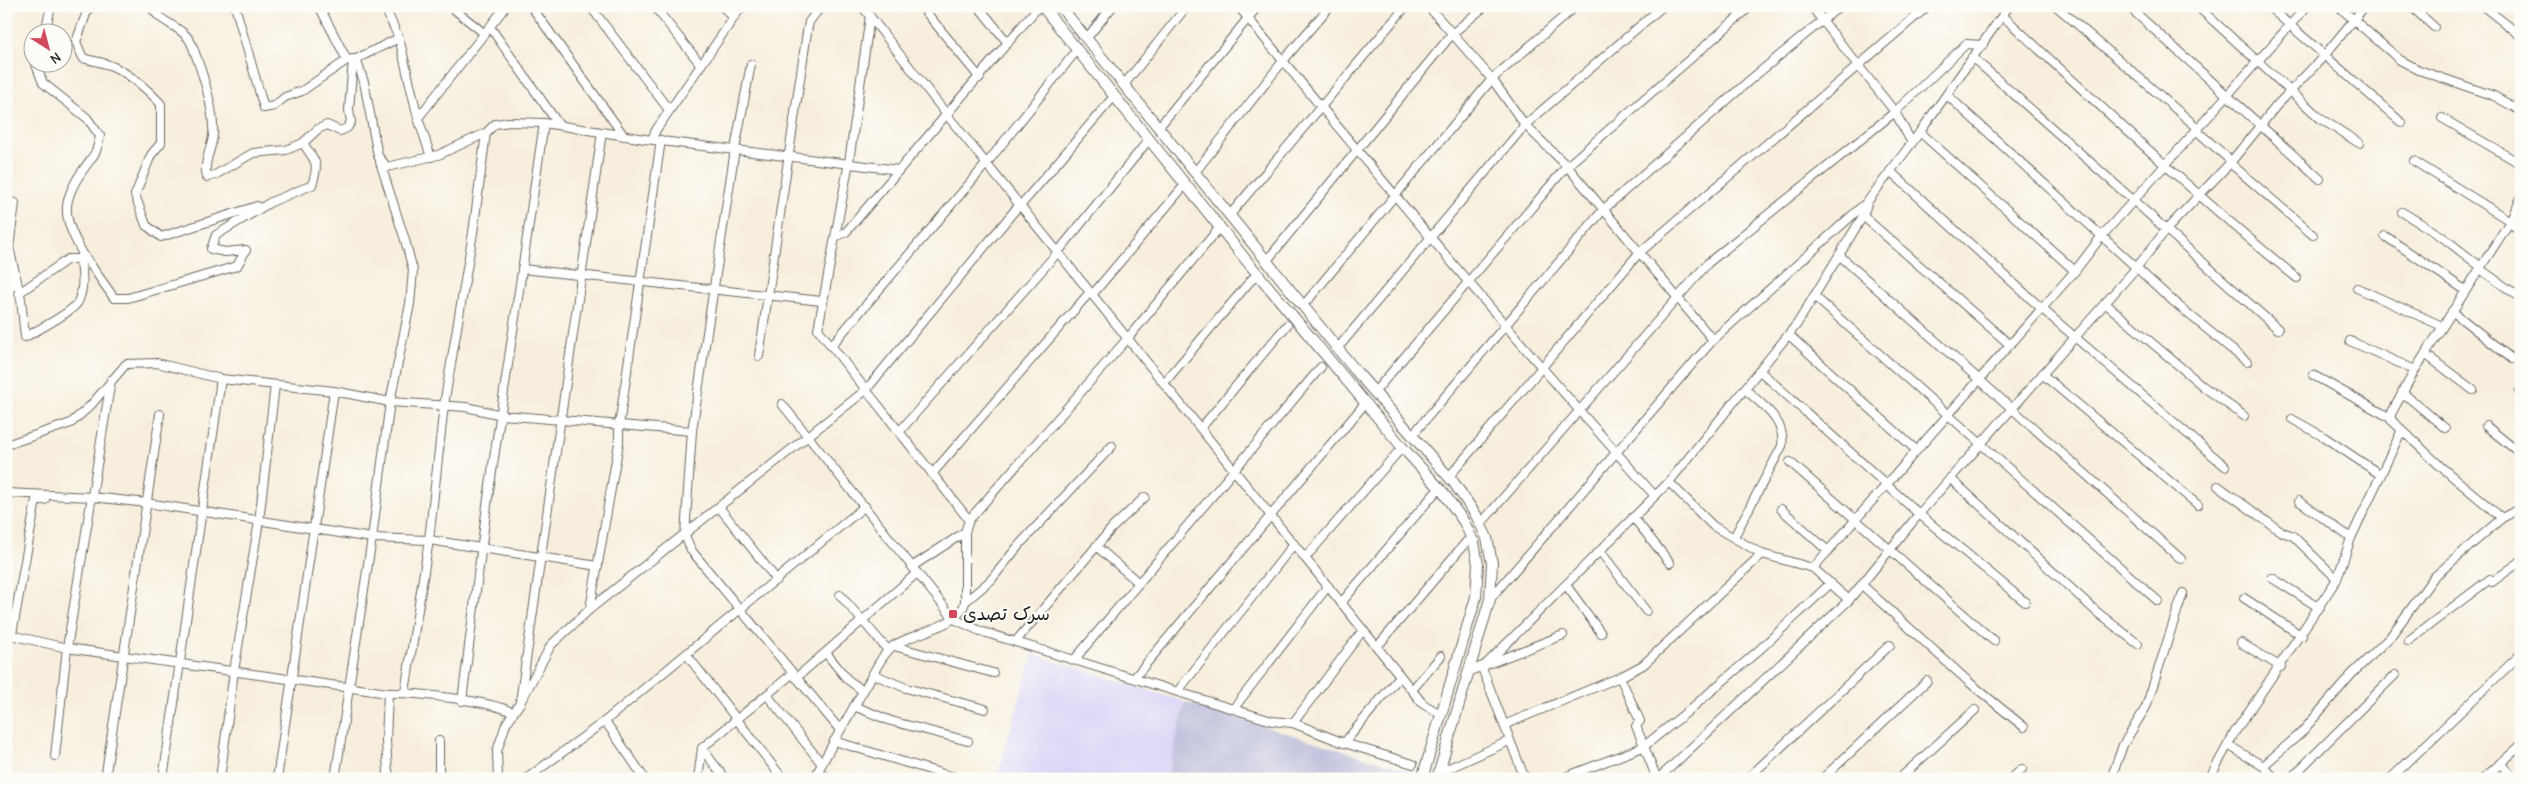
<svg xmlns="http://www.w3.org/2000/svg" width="2527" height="785" font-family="'Comic Neue','Playpen Sans Arabic',sans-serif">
<rect width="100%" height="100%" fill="#fdfcf7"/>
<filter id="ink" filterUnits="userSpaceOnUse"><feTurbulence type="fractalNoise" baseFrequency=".02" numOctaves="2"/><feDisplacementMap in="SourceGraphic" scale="10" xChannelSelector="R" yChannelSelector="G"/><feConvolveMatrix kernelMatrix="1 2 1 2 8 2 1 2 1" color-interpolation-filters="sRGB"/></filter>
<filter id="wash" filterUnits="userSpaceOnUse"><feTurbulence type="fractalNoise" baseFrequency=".0096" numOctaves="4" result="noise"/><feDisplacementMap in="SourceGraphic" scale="20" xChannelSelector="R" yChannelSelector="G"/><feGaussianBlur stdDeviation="1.12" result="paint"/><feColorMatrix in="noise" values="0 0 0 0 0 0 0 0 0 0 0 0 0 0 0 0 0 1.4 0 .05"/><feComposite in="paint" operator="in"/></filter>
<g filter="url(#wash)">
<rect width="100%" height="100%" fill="#f7eedd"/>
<path fill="#dbd6f7" d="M1033 654 1185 702 1167 779H996Z"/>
<path fill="#c1c2dd" d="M1185 702 1410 771 1406 779H1167Z"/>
</g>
<g filter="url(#ink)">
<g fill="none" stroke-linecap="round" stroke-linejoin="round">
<defs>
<g id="minor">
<path d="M89 6 76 42 83 58C92 61 104 62 114 67 133 76 147 89 161 104V143L151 155 135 195 146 225 161 237 257 206"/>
<path d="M151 6C159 24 185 26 192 45 202 71 215 109 213 136 211 151 203 162 207 177L215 175 253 153 286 150 303 143"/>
<path d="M235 6 264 108 274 106 285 97 302 91 347 60"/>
<path d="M319 6 347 60 356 59 399 38 384 6"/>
<path d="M450 6 485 34"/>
<path d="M531 6 624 136"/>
<path d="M590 6 669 110"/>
<path d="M654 6 701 65"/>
<path d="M722 6 733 17"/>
<path d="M862 6 947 115 1423 704 1442 715"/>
<path d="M921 6 980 78"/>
<path d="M978 6 1008 43"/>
<path d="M1238 6C1374 172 1512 336 1655 496"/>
<path d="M1428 6 1492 79 1525 125 1567 166 1713 340"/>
<path d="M1811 6 1895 112 1912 143"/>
<path d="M2056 6 2199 129"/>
<path d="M2128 6 2320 179"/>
<path d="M2197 6 2321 119 2359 143"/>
<path d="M2268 6 2402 123"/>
<path d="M2338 6 2400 60 2419 70 2494 96 2521 111"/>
<path d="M2411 6 2434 27"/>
<path d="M2483 6 2521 36"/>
<path d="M870 16 849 162 818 329 969 520"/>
<path d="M2003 16C2099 105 2195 195 2297 278"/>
<path d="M490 27 559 125"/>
<path d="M45 32 51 6"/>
<path d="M399 38 418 118 431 157"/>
<path d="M1086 39 1113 6"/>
<path d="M1972 57 2278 329"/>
<path d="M356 59 364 82 378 156 387 167 438 155 486 133 495 124 509 122 544 123 645 139 899 170 1039 6"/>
<path d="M35 62 43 83 87 118 100 136C96 156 94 154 83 170 59 204 64 219 83 254"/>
<path d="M751 64 735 149 692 431 685 535 691 550 840 730"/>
<path d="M1127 81 1187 6"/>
<path d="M1947 95 2174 302 2247 362"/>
<path d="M418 118 506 6"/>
<path d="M2442 118 2521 164"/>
<path d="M1163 122 1258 6"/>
<path d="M2197 131 2231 161"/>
<path d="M1920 132 2075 271"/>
<path d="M652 139 656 130 742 6"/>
<path d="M2414 161 2510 221"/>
<path d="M2230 163 2313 235"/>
<path d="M1196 171 1283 61 1330 6"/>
<path d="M1890 171 2041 308 2225 466"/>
<path d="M6 205 9 202 15 203 9 247 21 299 25 337C36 331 73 312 78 302 84 289 83 272 80 259L83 254 114 298H128L237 266 246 250 225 252 211 249 216 235 271 202 312 185C320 161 315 162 303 143L318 129 327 125 340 131 347 128 351 122 349 110 353 59"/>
<path d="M1021 205 1110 101"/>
<path d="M2402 212 2441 236 2481 267"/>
<path d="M1229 216 1406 6"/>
<path d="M1863 216 2009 344"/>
<path d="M2509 223 2521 231"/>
<path d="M837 236 846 232 899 170"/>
<path d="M2385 236 2465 290"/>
<path d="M1839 255 2181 559"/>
<path d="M1269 258 1452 34 1485 6"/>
<path d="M522 269 822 301"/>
<path d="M2480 269 2521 298"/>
<path d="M6 273 15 277 6 300"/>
<path d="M2357 288 2442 326"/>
<path d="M19 293 68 259H80"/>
<path d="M1092 295 1184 186"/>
<path d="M1814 296 2158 601"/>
<path d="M1308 300 1492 79 1576 6"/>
<path d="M2105 303 2204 387 2244 416"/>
<path d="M2452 311 2512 359"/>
<path d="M1789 335 1916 450"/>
<path d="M2350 341 2415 370"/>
<path d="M1342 343 1525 125 1663 6"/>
<path d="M831 346 987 163 1077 50"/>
<path d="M2425 354 2473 390"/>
<path d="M759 356 807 32 809 22 821 6"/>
<path d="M1760 371 1919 514 2025 602"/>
<path d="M2042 374 2198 505"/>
<path d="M2313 375 2389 417"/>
<path d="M1164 383 1252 279"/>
<path d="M1378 388 1567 166 1751 6"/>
<path d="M2402 392 2445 428"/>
<path d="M2519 392 2521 394"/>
<path d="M782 404 954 619 980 631 1272 721 1293 723 1344 743 1413 764"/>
<path d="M2292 419 2324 437 2381 475"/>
<path d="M2486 426 2521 454"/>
<path d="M1201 428 1287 325"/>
<path d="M2401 429 2440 466 2502 518"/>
<path d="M899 432 1058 252 1147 142"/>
<path d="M1415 432 1603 210 1751 79 1840 6"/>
<path d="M6 445 71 423 91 405 126 364 157 363 221 379 334 391 390 402 466 407 502 415 692 431"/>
<path d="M1790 462 1994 641"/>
<path d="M1453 472 1639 253 1928 6"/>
<path d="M932 474 1090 292"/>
<path d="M1950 478 2098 613 2138 644"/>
<path d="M1669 482 1713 526 1762 554 1813 568 1849 600"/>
<path d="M2218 486 2280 531 2293 536 2337 579"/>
<path d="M6 493 92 497 147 503 372 538 429 540 598 566"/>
<path d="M2299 501 2351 538"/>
<path d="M719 507 777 580"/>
<path d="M1781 509 1828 551"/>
<path d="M1633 517 1670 563"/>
<path d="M1484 520 1708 263 1895 112 1966 44 1983 45"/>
<path d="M1734 537 1782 446C1786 420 1762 405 1745 389"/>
<path d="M1096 546 1139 583"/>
<path d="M1600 551 1646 611"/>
<path d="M1305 558 1398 452"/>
<path d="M913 566 965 532"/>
<path d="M1813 568 2075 271 2101 237 2307 6"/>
<path d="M2272 578 2320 608"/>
<path d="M1566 585 1601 633"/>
<path d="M1862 585 1970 683 2024 727"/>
<path d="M840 595 888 650"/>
<path d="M2244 598 2302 636"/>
<path d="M1490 599 1713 340 1867 202"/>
<path d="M965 602 991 580 1020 544 1112 446"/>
<path d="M1341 603 1435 493"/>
<path d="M590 609 619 443V426L661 140"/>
<path d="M6 634 67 648 388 693C414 692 490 701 512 712"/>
<path d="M12 634 36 500H45"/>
<path d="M1016 641 1112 528 1145 497"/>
<path d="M2408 641 2490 579 2492 582 2521 561"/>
<path d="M2241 643 2281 667"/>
<path d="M894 646 993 673"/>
<path d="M1377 647 1466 542"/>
<path d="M826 653 847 679 863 691"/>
<path d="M687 655 783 779"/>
<path d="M1074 660 1321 367"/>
<path d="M1482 668 1669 482 1797 324 1863 216 1868 201 1920 132 2009 6"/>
<path d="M1482 668 1525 779"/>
<path d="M1470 671 1563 635"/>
<path d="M873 674 906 688 985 709"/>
<path d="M1135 677 1362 407"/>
<path d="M1620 677 1640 721 1636 726 1657 779"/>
<path d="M796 678 917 573"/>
<path d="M1412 690 1441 656"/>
<path d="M1178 691 1294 544"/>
<path d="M405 692 429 540 444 405 473 233 486 133"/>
<path d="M388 693 386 741 388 772 392 779"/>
<path d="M767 695 822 764"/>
<path d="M462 701 487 505 544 123"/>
<path d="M520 702 602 132"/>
<path d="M854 706 891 721 968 741"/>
<path d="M1234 708 1328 586"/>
<path d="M605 721 645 779"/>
<path d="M1293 723 1363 630"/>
<path d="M1504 725 1620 677 1643 665 1762 554"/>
<path d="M834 741 960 779"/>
<path d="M1344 743 1400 676"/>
<path d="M2228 745 2263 766 2301 733 2352 674 2390 637 2434 577 2502 518 2521 508"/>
<path d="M702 748 725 779"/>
<path d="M55 756 67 648 111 380"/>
<path d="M2500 763 2514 779"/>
<path d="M2263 766 2276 779"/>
<path d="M1447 769 1509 741"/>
<path d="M817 773 833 779"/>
<path d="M105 779 160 414"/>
<path d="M163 779 221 379"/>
<path d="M220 779 234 671 259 521 275 385"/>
<path d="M277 779 334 391"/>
<path d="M335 779 372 538 390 402 410 304 413 270 405 240 380 162"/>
<path d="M439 779V741"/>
<path d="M498 779 497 751 506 724 520 703 551 645 590 609 866 390 1020 204"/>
<path d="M526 779 605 721 865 506"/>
<path d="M698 779 702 748 792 674"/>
<path d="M814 779C830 748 847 718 865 688 873 675 881 655 893 646 914 632 960 627 965 602V532L969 520 1128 338 1220 227"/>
<path d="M1560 779 1643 747 1687 712 1758 651 1831 583"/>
<path d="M1658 779 1849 600 1919 514 2137 267 2166 230 2230 163 2277 105 2324 56 2365 6"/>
<path d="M1747 779 1890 645"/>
<path d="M1822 779 1927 681"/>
<path d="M1899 779 1975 710"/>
<path d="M2011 779 2022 769"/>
<path d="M2111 779 2123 745 2146 707 2183 593"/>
<path d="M2209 779 2235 732 2337 579 2351 538 2400 434 2401 429 2391 420V414L2415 370 2509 223 2521 198"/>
<path d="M2290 779 2395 675"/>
<path d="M2390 779 2521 654"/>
<path d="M2483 779 2521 745"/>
</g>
<g id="secondary">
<path d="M1042 6 1246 260 1403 448 1443 492 1464 522 1474 543 1478 564 1476 597 1422 779"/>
<path d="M1060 6 1355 370 1454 483 1476 515 1487 538 1492 563 1490 599 1437 779"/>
</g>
</defs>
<use href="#minor" stroke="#696660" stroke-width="10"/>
<use href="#secondary" stroke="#696660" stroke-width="12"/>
<use href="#minor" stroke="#fff" stroke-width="8"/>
<use href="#secondary" stroke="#fff" stroke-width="10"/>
</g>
</g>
<rect fill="#d1495b" stroke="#fdfcf7" stroke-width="2" x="948" y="609" width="10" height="10" rx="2.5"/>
<g text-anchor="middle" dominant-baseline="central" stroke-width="4" stroke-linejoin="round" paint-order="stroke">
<g font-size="18" fill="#1c1c1c" stroke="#fdfcf7" text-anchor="start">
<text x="963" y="614">سرک تصدی</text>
</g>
</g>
<rect width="2527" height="785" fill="none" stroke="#fdfcf7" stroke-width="25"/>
<g transform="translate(48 48) rotate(144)"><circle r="24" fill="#fdfcf7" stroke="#a3a29f"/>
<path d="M0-4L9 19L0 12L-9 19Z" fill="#d1495b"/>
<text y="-8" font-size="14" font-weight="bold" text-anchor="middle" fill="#1c1c1c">N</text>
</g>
</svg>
